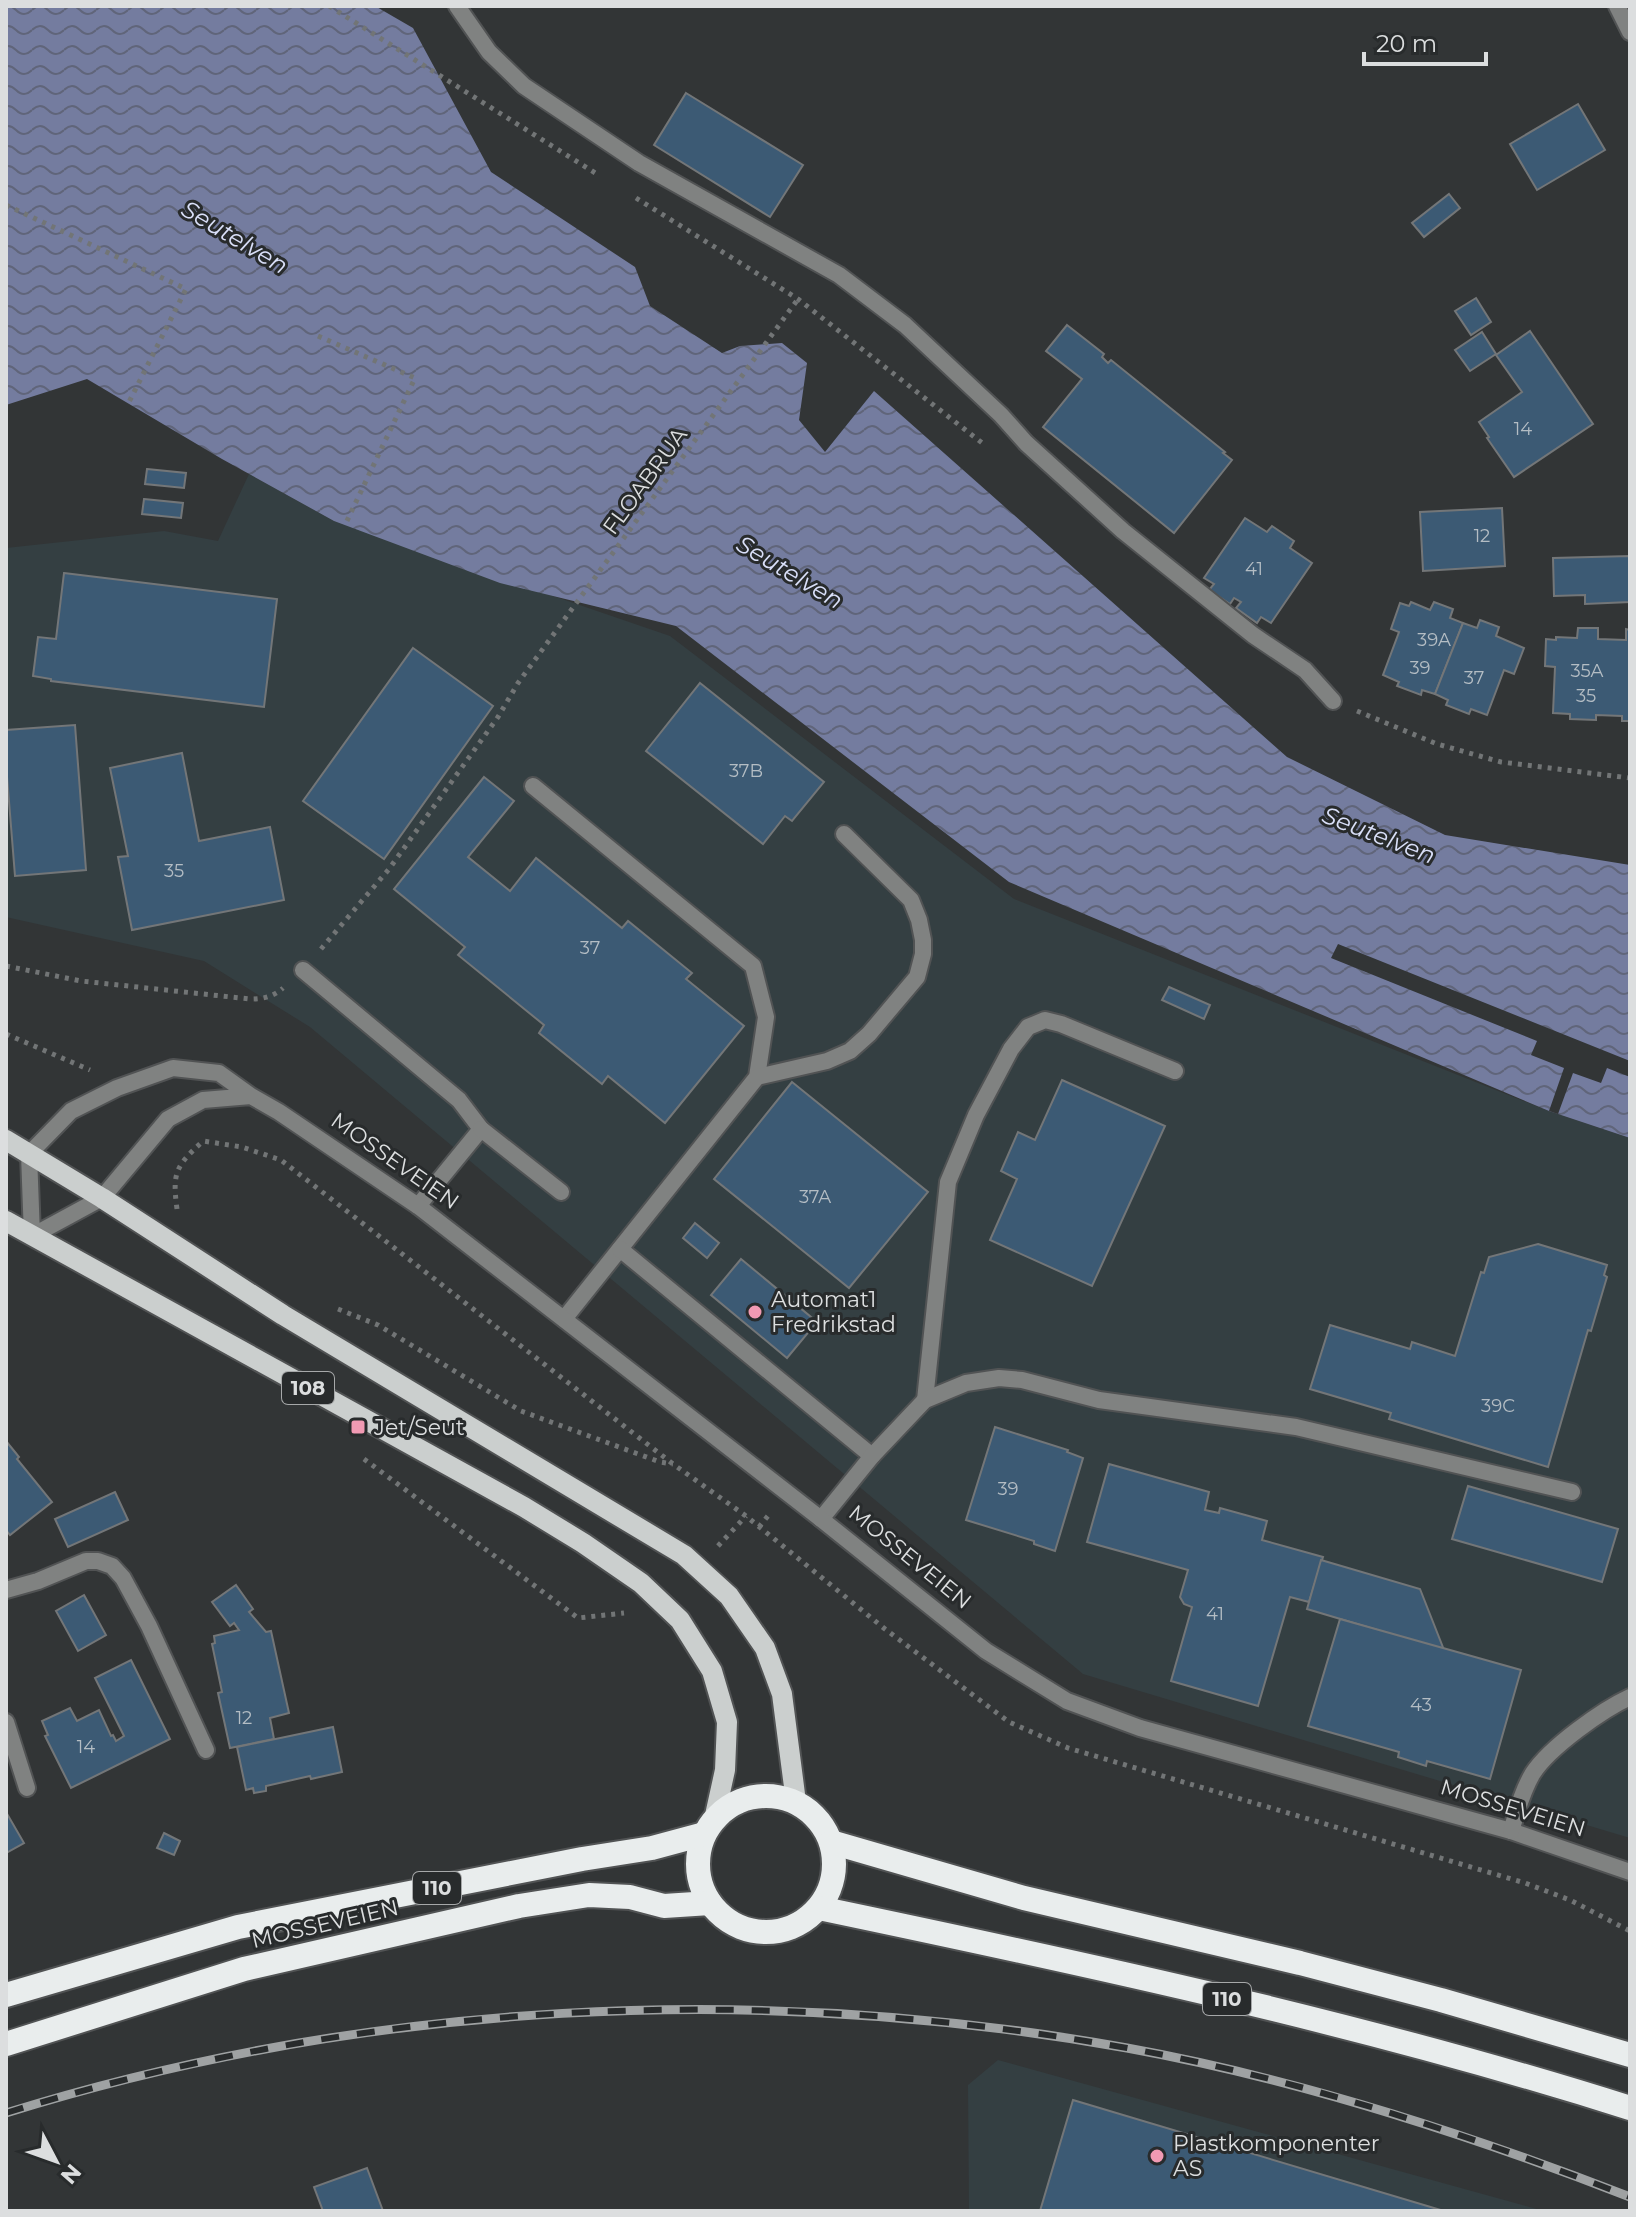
<svg xmlns="http://www.w3.org/2000/svg" width="1636" height="2217" font-family="Montserrat,sans-serif">
<defs>
<pattern id="water-waves" width="16" height="10" patternUnits="userSpaceOnUse" patternTransform="scale(2)"><rect width="16" height="10" fill="#747c9f"/><path d="M0 5q4-4 8 0t8 0" fill="none" stroke="#60657a"/></pattern>
</defs>
<rect width="100%" height="100%" fill="#323536"/>
<g fill="#343f42">
<path d="M249 474 334 521 670 636 1014 899 1549 1111 1630 1138V1838L1083 1674 310 1027 204 961 6 917V548L164 531 218 541Z"/>
<path d="M998 2060 1544 2211H969L968 2085Z"/>
</g>
<path fill="url(#water-waves)" d="M6 6H375L413 28 491 172 635 267 650 306 722 353 740 346 782 343 807 363 799 420 825 452 874 391 1287 757 1445 835 1630 865V1138L1549 1111 1009 882 676 626 500 583 334 521 222 459 87 379 6 405Z"/>
<path fill="#323536" d="M1338 944 1630 1061V1077L1607 1068 1601 1083 1573 1073 1558 1114 1549 1111 1564 1068 1531 1055 1537 1041 1331 958Z"/>
<g fill="#3c5a74" stroke="#737678" stroke-width="2">
<path d="M686 93 803 165 770 217 654 145Z"/>
<path d="M1578 104 1605 150 1537 190 1510 144Z"/>
<path d="M1449 194 1460 208 1424 237 1412 223Z"/>
<path d="M1476 298 1491 322 1471 335 1455 311Z"/>
<path d="M1067 325 1104 354 1102 357 1108 363 1111 360 1225 452 1223 453 1232 460 1174 533 1043 427 1082 379 1046 351Z"/>
<path d="M1530 331 1593 424 1514 477 1487 438 1489 437 1479 422 1522 392 1496 355Z"/>
<path d="M1482 332 1496 354 1470 371 1455 350Z"/>
<path d="M147 469 186 473 184 488 145 484Z"/>
<path d="M144 499 183 503 181 518 142 514Z"/>
<path d="M1502 508 1505 566 1423 571 1420 512Z"/>
<path d="M1245 518 1267 532 1272 526 1294 541 1290 548 1312 563 1271 623 1261 617 1257 623 1236 608 1241 602 1234 598 1230 604 1209 590 1214 584 1204 578Z"/>
<path d="M1630 556V602L1585 604V595L1554 596 1553 558Z"/>
<path d="M64 573 277 599 264 707 51 681V679L33 676 38 637 56 639Z"/>
<path d="M1411 602 1430 610 1434 602 1453 609 1450 618 1463 623 1435 694 1422 690 1421 695 1397 686 1399 682 1383 675 1399 632 1391 629 1400 603 1409 606Z"/>
<path d="M1480 620 1499 627 1496 636 1524 648 1514 674 1504 670 1487 715 1471 709 1469 714 1446 705 1448 700 1435 694 1463 623 1477 628Z"/>
<path d="M1578 628H1598V639L1626 640V629L1630 630V721H1622V716L1596 715V720L1570 719V714L1553 713 1555 667 1545 666 1546 639 1556 640V637L1577 638Z"/>
<path d="M413 648 493 706 384 859 303 801Z"/>
<path d="M700 683 824 782 792 821 785 816 763 844 646 751Z"/>
<path d="M75 725 86 870 15 876 6 764V730Z"/>
<path d="M182 753 199 841 270 827 284 900 132 930 118 857 128 856 110 768Z"/>
<path d="M484 777 514 801 468 857 510 891 536 858 622 928 628 921 692 973 686 979 744 1026 665 1123 608 1076 602 1084 539 1033 544 1025 458 955 465 947 394 889Z"/>
<path d="M1169 987 1210 1005 1204 1019 1162 1000Z"/>
<path d="M1062 1080 1165 1126 1092 1286 990 1240 1017 1179 1001 1171 1018 1132 1035 1140Z"/>
<path d="M792 1082 928 1192 849 1288 714 1179Z"/>
<path d="M695 1223 719 1243 707 1258 683 1238Z"/>
<path d="M1538 1244 1607 1265 1604 1275 1607 1277 1591 1331 1588 1330 1548 1467 1389 1419 1391 1413 1310 1389 1330 1325 1410 1349 1412 1342 1455 1356 1481 1272 1484 1273 1489 1257Z"/>
<path d="M741 1259 817 1322 787 1358 711 1295Z"/>
<path d="M995 1427 1068 1450 1067 1452 1083 1458 1055 1551 1034 1544V1541L966 1520Z"/>
<path d="M6 1441 19 1457 17 1459 52 1502 10 1535 6 1530Z"/>
<path d="M1109 1464 1209 1492 1205 1510 1219 1513 1220 1508 1267 1521 1262 1540 1323 1557 1309 1602 1290 1597 1258 1706 1171 1681 1192 1607 1184 1604 1180 1597 1188 1570 1087 1542Z"/>
<path d="M1468 1486 1618 1529 1602 1582 1452 1539Z"/>
<path d="M115 1492 128 1520 68 1547 55 1519Z"/>
<path d="M1321 1560 1420 1589 1444 1650 1307 1609Z"/>
<path d="M236 1585 253 1609 249 1612 266 1632 271 1631 289 1713 270 1718 274 1739 230 1748 218 1693 222 1692 212 1644 215 1643 214 1636 239 1630 234 1623 230 1626 212 1602Z"/>
<path d="M84 1595 106 1635 78 1651 56 1611Z"/>
<path d="M1340 1619 1521 1670 1490 1779 1427 1761 1426 1766 1398 1757 1399 1752 1308 1726Z"/>
<path d="M131 1660 170 1739 71 1788 45 1736 48 1735 42 1721 70 1708 77 1721 99 1710 111 1736 113 1735 116 1741 124 1736 95 1678Z"/>
<path d="M333 1727 342 1772 311 1779 310 1776 266 1786V1791L254 1793 253 1788 246 1790 237 1747Z"/>
<path d="M6 1812 24 1843 6 1853Z"/>
<path d="M164 1833 180 1841 174 1855 157 1848Z"/>
<path d="M1073 2100 1444 2211H1040Z"/>
<path d="M367 2168 383 2211H323L314 2187Z"/>
</g>
<g fill="none" stroke-linecap="round" stroke-linejoin="round">
<defs>
<g id="lane">
<path d="M457 6 489 52 524 86 639 163 839 275 905 325 1001 415 1026 443 1123 531 1253 635 1305 670 1333 701"/>
<path d="M533 786 753 966 766 1017 757 1077 564 1319"/>
<path d="M303 970 459 1100 481 1129 418 1206"/>
<path d="M757 1077 827 1061 850 1051 869 1034 917 977 923 954V940L919 920 911 900 844 834"/>
<path d="M481 1129 561 1192"/>
<path d="M620 1249 872 1456"/>
<path d="M925 1400 948 1182 976 1115 1011 1049 1028 1027 1045 1020 1061 1024 1175 1071"/>
<path d="M821 1519 872 1456 925 1400 966 1383 999 1378 1022 1380 1099 1400 1296 1427 1572 1492"/>
<path d="M6 1590 38 1581 86 1561H98L112 1566 123 1578 149 1626 206 1750"/>
</g>
<g id="street">
<path d="M1617 6 1630 32"/>
<path d="M251 1096 203 1100 168 1119 102 1198 32 1236 29 1154 71 1111 117 1088 173 1068 219 1073 251 1096 279 1112 418 1206 821 1519 986 1651 1067 1701 1140 1728 1511 1831 1630 1872"/>
<path d="M6 1722 27 1788"/>
<path d="M1511 1831C1517 1812 1522 1791 1533 1773 1550 1747 1602 1710 1630 1697"/>
</g>
<g id="primary">
<path d="M6 1140 102 1198 283 1315 684 1555 729 1596 765 1648 782 1694 796 1802"/>
<path d="M6 1221 524 1507 583 1543 641 1583 680 1620 712 1671 727 1722 725 1770 714 1820"/>
</g>
<g id="highway">
<circle cx="766" cy="1864" r="68"/>
<path d="M831 1842 1024 1898 1300 1963 1441 2000 1630 2055"/>
<path d="M819 1908C1091 1965 1365 2024 1630 2108"/>
<path d="M6 1995 238 1927 582 1859 652 1848 704 1834"/>
<path d="M6 2044 244 1969 519 1906 589 1895 630 1897 664 1906 710 1903"/>
</g>
</defs>
<use href="#lane" stroke="#515354" stroke-width="20"/>
<use href="#street" stroke="#515354" stroke-width="20"/>
<use href="#primary" stroke="#515354" stroke-width="24"/>
<use href="#highway" stroke="#515354" stroke-width="28"/>
<g stroke="#727576" stroke-width="5" stroke-dasharray="4 6" stroke-linecap="butt">
<path d="M329 6 600 176"/>
<path d="M636 198 798 299 986 446"/>
<path d="M6 205 186 289 129 402"/>
<path d="M318 336 415 378 345 525"/>
<path d="M1357 711 1437 744 1501 762 1630 778"/>
<path d="M321 949 389 869 498 717 518 683 798 299"/>
<path d="M6 966 81 981 250 999C263 999 273 997 283 988"/>
<path d="M6 1034 90 1070"/>
<path d="M177 1209C172 1172 176 1166 203 1141L242 1147 281 1160 673 1464 746 1516 885 1629 1009 1722 1068 1748 1525 1883 1570 1900 1630 1931"/>
<path d="M338 1309 378 1325 521 1411 660 1462 673 1464"/>
<path d="M364 1459 578 1618 624 1613"/>
<path d="M759 1527 771 1512"/>
<path d="M718 1546 746 1516"/>
</g>
<use href="#lane" stroke="#808281" stroke-width="16"/>
<use href="#street" stroke="#808281" stroke-width="16"/>
<use href="#primary" stroke="#cbcfce" stroke-width="20"/>
<use href="#highway" stroke="#e9eded" stroke-width="24"/>
<defs>
<path id="rail" d="M6 2113C367 2001 755 1981 1127 2048 1299 2079 1468 2134 1630 2197"/>
</defs>
<use href="#rail" stroke="#9fa2a3" stroke-width="9"/>
<use href="#rail" stroke="#282b2c" stroke-width="6" stroke-dasharray="18" stroke-linecap="butt"/>
</g>
<g fill="#f19ab3" stroke="#282b2c" stroke-width="3">
<circle cx="755" cy="1312" r="8"/>
<rect x="350" y="1419" width="16" height="16" rx="4"/>
<circle cx="1157" cy="2156" r="8"/>
</g>
<g text-anchor="middle" dominant-baseline="central" stroke-width="6" stroke-linejoin="round" paint-order="stroke">
<g font-size="18" fill="#b4bdc4">
<text x="1523" y="429">14</text>
<text x="1482" y="536">12</text>
<text x="1254" y="569">41</text>
<text x="1434" y="640">39A</text>
<text x="1420" y="668">39</text>
<text x="1587" y="671">35A</text>
<text x="1474" y="678">37</text>
<text x="1586" y="696">35</text>
<text x="746" y="771">37B</text>
<text x="174" y="871">35</text>
<text x="590" y="948">37</text>
<text x="815" y="1197">37A</text>
<text x="1498" y="1406">39C</text>
<text x="1008" y="1489">39</text>
<text x="1215" y="1614">41</text>
<text x="1421" y="1705">43</text>
<text x="244" y="1718">12</text>
<text x="86" y="1747">14</text>
</g>
<g fill="#282b2c" stroke="#a6a8a9" stroke-width="2">
<rect x="282" y="1372" width="52" height="32" rx="6"/>
<rect x="413" y="1872" width="48" height="32" rx="6"/>
<rect x="1203" y="1983" width="48" height="32" rx="6"/>
</g>
<g font-size="20" font-weight="bold" fill="#dcdedf">
<text x="308" y="1388">108</text>
<text x="437" y="1888">110</text>
<text x="1227" y="1999">110</text>
</g>
<g font-size="22" fill="#dcdedf" stroke="#282b2c">
<text transform="translate(645 481) rotate(-54)">FLOABRUA</text>
<text transform="translate(395 1161) rotate(35)">MOSSEVEIEN</text>
<text transform="translate(910 1557) rotate(39)">MOSSEVEIEN</text>
<text transform="translate(1513 1808) rotate(17)">MOSSEVEIEN</text>
<text transform="translate(325 1924) rotate(-13)">MOSSEVEIEN</text>
</g>
<g font-size="22" fill="#dcdedf" stroke="#282b2c" text-anchor="start">
<text x="771" y="1299">Automat1<tspan x="771" dy="25">Fredrikstad</tspan></text>
<text x="374" y="1427">Jet/Seut</text>
<text x="1173" y="2143">Plastkomponenter<tspan x="1173" dy="25">AS</tspan></text>
</g>
<g font-size="24" font-style="italic" fill="#dae0f9" stroke="#282b2c">
<text transform="translate(235 237) rotate(31)">Seutelven</text>
<text transform="translate(790 572) rotate(31)">Seutelven</text>
<text transform="translate(1379 835) rotate(21)">Seutelven</text>
</g>
</g>
<rect width="1636" height="2217" fill="none" stroke="#dcdedf" stroke-width="16"/>
<g transform="translate(56 2161) rotate(131)" stroke="#282b2c" stroke-width="6" paint-order="stroke">
<path d="M0-6L14 30L0 20L-14 30Z" fill="#dcdedf"/>
<text y="-12" font-size="22" font-weight="bold" text-anchor="middle" fill="#dcdedf">N</text>
</g>
<path d="M1364 52v12h122v-12" fill="none" stroke="#dcdedf" stroke-width="4"/>
<text x="1376" y="52" font-size="24" fill="#dcdedf" stroke="#282b2c" stroke-width="6" paint-order="stroke">20 m</text>
</svg>
